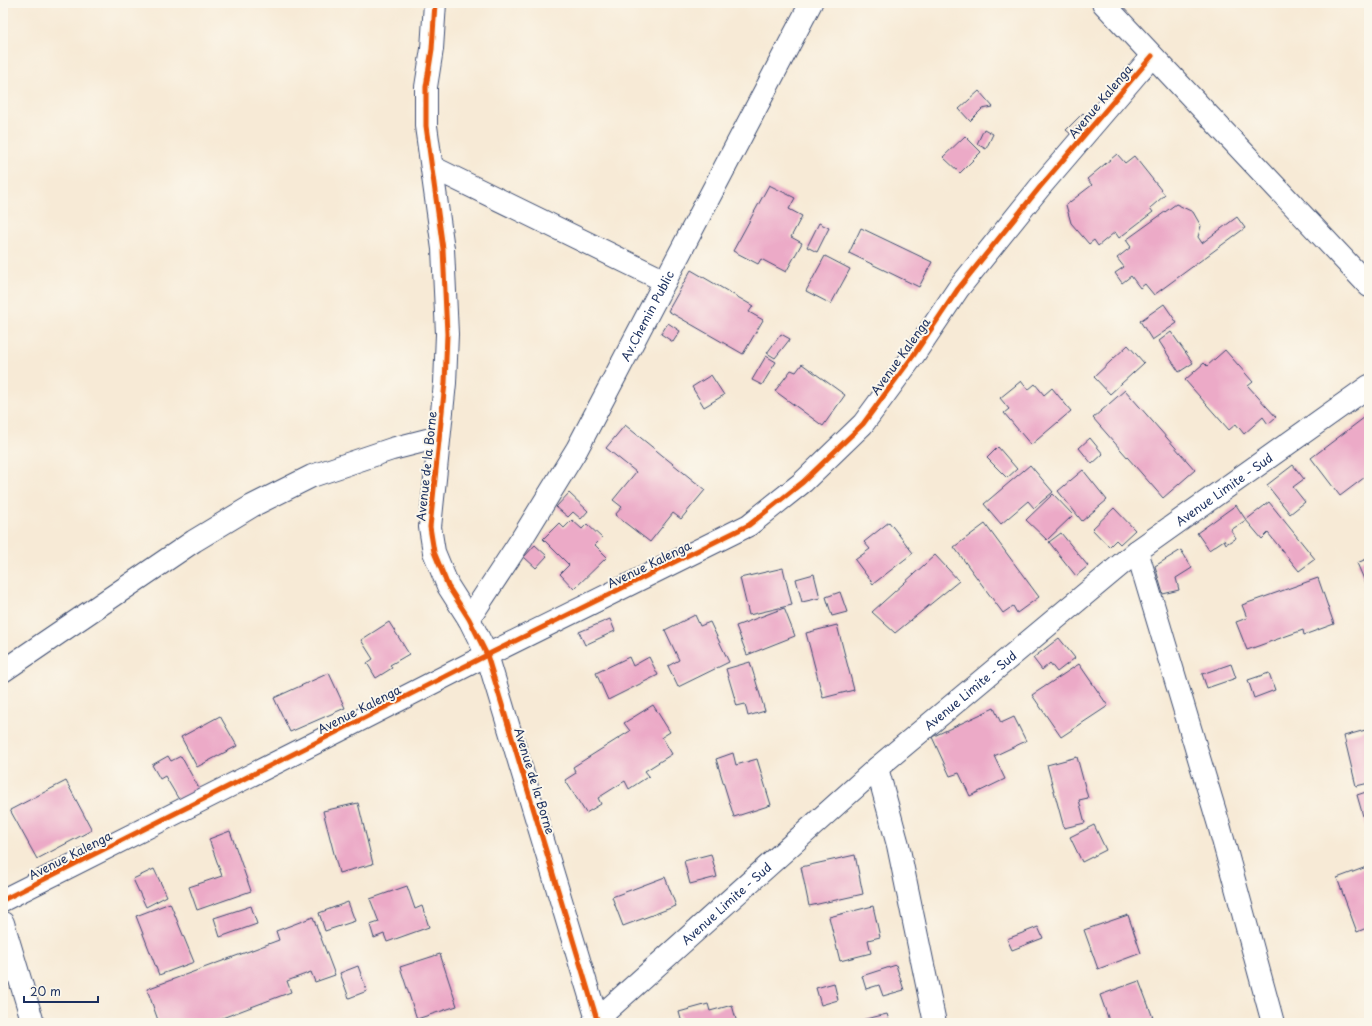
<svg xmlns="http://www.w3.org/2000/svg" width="1372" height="1026" font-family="'Playpen Sans',sans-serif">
<rect width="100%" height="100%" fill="#fbf7ec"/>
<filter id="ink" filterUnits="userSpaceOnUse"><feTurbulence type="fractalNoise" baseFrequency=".025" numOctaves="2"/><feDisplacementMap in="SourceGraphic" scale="8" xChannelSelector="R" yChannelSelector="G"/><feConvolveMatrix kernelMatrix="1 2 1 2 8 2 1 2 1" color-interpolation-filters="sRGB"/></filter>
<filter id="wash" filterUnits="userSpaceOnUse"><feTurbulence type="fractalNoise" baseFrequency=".012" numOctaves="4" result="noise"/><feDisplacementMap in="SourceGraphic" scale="16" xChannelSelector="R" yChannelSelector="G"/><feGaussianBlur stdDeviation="0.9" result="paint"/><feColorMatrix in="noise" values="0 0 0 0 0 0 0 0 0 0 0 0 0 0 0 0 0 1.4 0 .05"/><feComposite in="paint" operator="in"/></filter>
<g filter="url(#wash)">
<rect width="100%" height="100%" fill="#f7ead6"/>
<g id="blocks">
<g fill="#ecaac7">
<path d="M979 91 993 107 982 109 970 121 959 109Z"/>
<path d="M1083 113 1088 118 1072 135 1066 130Z"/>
<path d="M984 129 993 134 986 149 977 144Z"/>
<path d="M965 136 981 152 960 173 943 157Z"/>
<path d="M1117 154 1125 163 1134 156 1165 195 1150 208 1153 212 1119 238 1115 232 1098 246 1094 240 1089 244 1071 223 1066 205 1092 185 1087 179Z"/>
<path d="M769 185 795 198 789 209 802 216 791 237 802 243 786 272 761 259 758 264 733 251Z"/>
<path d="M1176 204 1193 212 1201 226 1198 237 1202 243 1237 217 1245 228 1154 295 1145 284 1140 288 1131 276 1122 283 1115 273 1124 267 1117 258 1131 247 1126 240Z"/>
<path d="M819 223 829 228 817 252 807 247Z"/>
<path d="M861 228 932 262 919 287 849 253Z"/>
<path d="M825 256 850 269 831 304 806 291Z"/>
<path d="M691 270 753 306 749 312 763 320 743 354 668 311Z"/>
<path d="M1164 304 1177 323 1152 340 1140 321Z"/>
<path d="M668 323 680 331 673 342 661 334Z"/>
<path d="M1171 332 1193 363 1179 372 1159 341Z"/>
<path d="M781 334 790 339 775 358 767 353Z"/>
<path d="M1128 345 1144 363 1110 394 1094 377Z"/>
<path d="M1225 350 1253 382 1248 386 1276 417 1268 424 1263 417 1244 434 1236 424 1229 430 1185 380 1204 363 1207 366Z"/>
<path d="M766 356 776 362 762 385 752 380Z"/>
<path d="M802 364 845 395 823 426 775 391 791 370 796 372Z"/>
<path d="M711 375 724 395 704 407 692 387Z"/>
<path d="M1021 381 1028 390 1035 384 1044 395 1052 388 1071 411 1031 445 1004 413 1009 409 1000 398Z"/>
<path d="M1125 390 1195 470 1163 498 1093 418Z"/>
<path d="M1369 414V474L1340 496 1311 458Z"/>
<path d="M625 425 705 490 681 519 673 513 650 542 615 515 622 507 613 500 636 472 606 448Z"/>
<path d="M1090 438 1103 454 1092 464 1079 448Z"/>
<path d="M998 447 1017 469 1007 478 987 458Z"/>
<path d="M1030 465 1053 492 1034 508 1028 501 1001 524 984 504Z"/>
<path d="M1293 465 1304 479 1293 487 1305 502 1290 514 1267 485Z"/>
<path d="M1083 470 1107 500 1082 521 1058 491Z"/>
<path d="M569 493 588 511 581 519 573 512 568 517 556 507Z"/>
<path d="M1053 494 1073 515 1047 540 1026 520Z"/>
<path d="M1269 502 1315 559 1299 571 1268 533 1262 539 1246 520Z"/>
<path d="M1236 505 1246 520 1231 530 1236 538 1226 544 1224 540 1209 550 1197 533Z"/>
<path d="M1114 508 1135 530 1120 544 1116 540 1109 547 1092 529Z"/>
<path d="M572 520 582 529 587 524 602 538 595 545 607 557 574 589 560 574 569 565 543 539 559 523 564 528Z"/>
<path d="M889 522 913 553 873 584 855 560 870 549 864 542Z"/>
<path d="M985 524 1039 597 1017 613 1013 606 1003 613 954 547Z"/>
<path d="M1061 533 1088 566 1076 576 1049 542Z"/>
<path d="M535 545 547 556 536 568 524 557Z"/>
<path d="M1181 550 1192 568 1176 578 1179 590 1163 594 1155 566Z"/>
<path d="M935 555 959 581 895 633 872 612Z"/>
<path d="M1369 558V591L1357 563Z"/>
<path d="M783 568 792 605 749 615 740 578Z"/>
<path d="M814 574 820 598 802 602 796 579Z"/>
<path d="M1318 578 1334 624 1304 635 1303 630 1247 650 1236 622 1247 618 1242 605Z"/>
<path d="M840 592 847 612 832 616 826 597Z"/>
<path d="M784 608 795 636 747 655 736 626Z"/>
<path d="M695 615 700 626 710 622 729 662 678 687 668 666 679 660 665 630Z"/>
<path d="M610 619 615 631 585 645 579 632Z"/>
<path d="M389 622 409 654 390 665 392 668 376 678 367 663 373 659 361 640Z"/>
<path d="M837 625 854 690 823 698 806 633Z"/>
<path d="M1059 638 1075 658 1057 672 1050 663 1042 670 1033 658Z"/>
<path d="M629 657 633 666 649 657 658 675 608 700 596 673Z"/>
<path d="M750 662 765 711 748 716 745 704 737 706 726 669Z"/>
<path d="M1079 664 1108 706 1061 737 1032 695Z"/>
<path d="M1231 664 1236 678 1207 688 1202 674Z"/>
<path d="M329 673 345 708 290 732 274 698Z"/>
<path d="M1269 673 1275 690 1254 698 1248 680Z"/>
<path d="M653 705 670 732 662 737 672 754 645 771 649 776 629 789 625 781 598 798 601 804 586 813 565 780 576 773 573 767 630 731 624 723Z"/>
<path d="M994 708 1001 723 1014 717 1026 741 994 756 1005 779 970 796 959 773 950 776 932 737Z"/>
<path d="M220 716 237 746 197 767 181 737Z"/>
<path d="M1369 729V783L1356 786 1344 736Z"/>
<path d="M733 753 736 765 757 759 771 805 734 817 716 759Z"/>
<path d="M168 756 171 761 181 756 201 792 181 803 165 776 160 779 152 765Z"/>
<path d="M1077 757 1088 798 1079 800 1085 823 1064 828 1047 765Z"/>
<path d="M66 781 92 830 37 859 10 810Z"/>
<path d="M1369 791V837L1357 795Z"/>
<path d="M358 803 373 864 339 873 323 811Z"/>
<path d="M1094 825 1106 850 1082 862 1070 837Z"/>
<path d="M230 831 251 891 197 910 189 887 222 876 209 839Z"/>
<path d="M711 854 717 877 690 884 684 861Z"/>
<path d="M855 855 863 894 809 906 801 867Z"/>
<path d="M1369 866V927L1357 932 1337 878Z"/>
<path d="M154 869 167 896 146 907 133 879Z"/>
<path d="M665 877 676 906 623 926 612 897Z"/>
<path d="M407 886 415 909 422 906 429 927 387 942 384 934 374 938 370 925 379 922 370 899Z"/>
<path d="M348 902 355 921 325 931 319 913Z"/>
<path d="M170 903 194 962 159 975 136 916Z"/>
<path d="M251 906 257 924 220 937 214 918Z"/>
<path d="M873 906 880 937 868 940 871 953 840 961 829 917Z"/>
<path d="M1128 915 1141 953 1098 969 1084 930Z"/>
<path d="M313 917 335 975 315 982 311 972 287 981 291 992 209 1023H159L147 989 279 940 276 931Z"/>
<path d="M1038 927 1043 938 1012 950 1007 939Z"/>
<path d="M440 954 457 1006 417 1019 400 967Z"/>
<path d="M896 965 904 990 883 996 879 985 866 989 862 976Z"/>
<path d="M358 966 367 991 349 998 340 973Z"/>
<path d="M1139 981 1155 1023H1110L1100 995Z"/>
<path d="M834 983 838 1000 821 1005 816 988Z"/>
<path d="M708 1004 710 1011 732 1005 737 1023H682L679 1012Z"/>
<path d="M887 1014 890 1023H853V1022Z"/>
</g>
</g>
</g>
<g filter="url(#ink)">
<use href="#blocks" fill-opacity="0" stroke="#3c4b70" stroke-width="1"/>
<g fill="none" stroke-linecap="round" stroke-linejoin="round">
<defs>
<g id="minor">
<path d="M435 3 432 49 426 87V126L443 249 447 334 445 383 430 527 434 552 448 586 469 619 487 655 598 1023"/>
<path d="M1103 3 1369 286"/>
<path d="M432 167 665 281"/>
<path d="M1137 551 1219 825 1273 1023"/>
<path id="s1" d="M469 619 521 540 577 449 811 3"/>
<path d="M3 671 194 541 252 506 312 476 392 449 439 437"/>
<path d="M877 768 898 845 935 1023"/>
<path d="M3 900 315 743 487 655 749 525 803 482 863 424 913 356 958 289 1040 187 1152 56"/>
<path d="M3 923 33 1023"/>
<path id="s2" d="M593 1023 877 768 1137 551 1369 386"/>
</g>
</defs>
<use href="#minor" stroke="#3c4b70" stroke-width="24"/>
<use href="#minor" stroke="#fff" stroke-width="22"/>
<defs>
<g id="cycleway">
<path d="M435 3 432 49 426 87V126L443 249 447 334 445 383 430 527 434 552 448 586 469 619 487 655 598 1023"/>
<path d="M3 900 315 743 487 655 749 525 803 482 863 424 913 356 958 289 1040 187 1152 56"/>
</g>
</defs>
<use href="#cycleway" stroke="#fbf7ec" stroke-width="8"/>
<use href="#cycleway" stroke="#e8590c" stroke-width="5"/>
</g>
</g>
<g text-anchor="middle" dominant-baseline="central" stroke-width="4" stroke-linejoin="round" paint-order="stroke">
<g font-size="12" fill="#1b2f5e" stroke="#fbf7ec">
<text transform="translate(1100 101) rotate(-50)">Avenue Kalenga</text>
<text stroke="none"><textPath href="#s1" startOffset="352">Av.Chemin Public</textPath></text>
<text transform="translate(900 356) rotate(-54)">Avenue Kalenga</text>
<text transform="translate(426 466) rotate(-84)">Avenue de la Borne</text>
<text stroke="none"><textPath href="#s2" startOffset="827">Avenue Limite - Sud</textPath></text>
<text transform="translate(649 564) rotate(-26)">Avenue Kalenga</text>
<text stroke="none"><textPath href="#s2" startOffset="503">Avenue Limite - Sud</textPath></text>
<text transform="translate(359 709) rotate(-27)">Avenue Kalenga</text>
<text transform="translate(535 781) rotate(73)">Avenue de la Borne</text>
<text transform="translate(70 855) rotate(-27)">Avenue Kalenga</text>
<text stroke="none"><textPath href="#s2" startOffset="179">Avenue Limite - Sud</textPath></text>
</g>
</g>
<rect width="1372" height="1026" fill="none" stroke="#fbf7ec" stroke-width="16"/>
<path d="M24 996v6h74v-6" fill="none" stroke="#1b2f5e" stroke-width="2"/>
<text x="30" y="996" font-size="12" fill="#1b2f5e" stroke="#fbf7ec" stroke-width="3" paint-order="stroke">20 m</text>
</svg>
